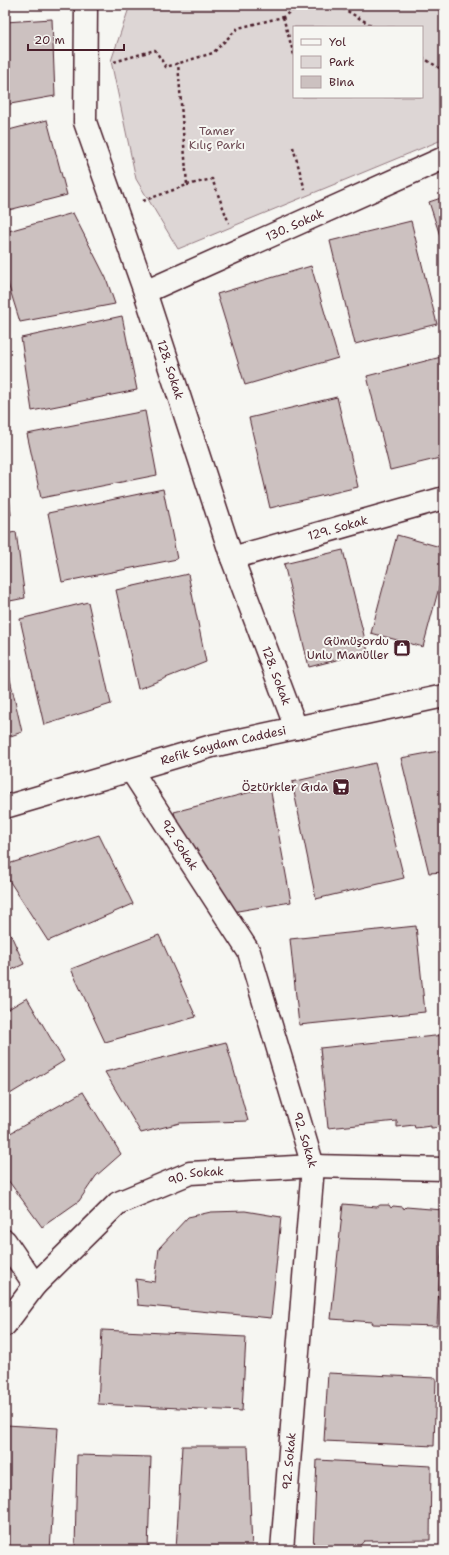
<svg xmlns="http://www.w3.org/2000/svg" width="449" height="1555" font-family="'Shantell Sans',sans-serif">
<rect width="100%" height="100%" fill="#f6f6f2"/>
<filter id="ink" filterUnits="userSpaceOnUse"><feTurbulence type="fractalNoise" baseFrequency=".025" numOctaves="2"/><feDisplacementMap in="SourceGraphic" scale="8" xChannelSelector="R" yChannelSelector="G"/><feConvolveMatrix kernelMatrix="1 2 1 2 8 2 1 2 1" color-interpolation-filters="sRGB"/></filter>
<g filter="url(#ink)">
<path fill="#ddd6d5" stroke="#947a80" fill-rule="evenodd" d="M130 5H444V139L178 249 136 179 111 61ZM294 27H422V97H294Z"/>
<g fill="#ccc1c0" stroke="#4a1f2b">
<path d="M52 19 55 96 5 105V22Z"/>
<path d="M47 120 67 195 5 211V131Z"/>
<path d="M444 197V248L429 202Z"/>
<path d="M73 213 106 278 115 304 20 322 5 274V232Z"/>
<path d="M411 221 437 324 355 344 330 241Z"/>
<path d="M311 266 338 358 245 385 217 294Z"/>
<path d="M122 316 137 390 32 411 21 338Z"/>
<path d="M441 357 444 370V457L390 470 367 376Z"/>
<path d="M337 397 358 487 270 508 249 418Z"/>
<path d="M145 411 157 475 41 498 27 434Z"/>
<path d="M5 457 11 515 5 516Z"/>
<path d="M163 489 177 559 62 582 48 513Z"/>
<path d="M16 532 25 598 5 602V534Z"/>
<path d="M397 535 444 548V569L423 647 371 633Z"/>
<path d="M343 550 368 652 309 667 284 564Z"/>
<path d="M188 574 206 662 138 689 116 590Z"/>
<path d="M88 602 111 704 44 725 20 619Z"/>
<path d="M5 657 22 732 5 738Z"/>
<path d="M444 750V872L429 873 401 758Z"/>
<path d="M375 763 404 878 316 899 292 782Z"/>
<path d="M270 787 291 902 226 913 210 877 207 865 197 866 183 846 174 812Z"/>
<path d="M99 835 133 904 48 941 5 874V865Z"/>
<path d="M5 922 24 964 5 973Z"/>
<path d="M416 926 425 1012 299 1025 290 939Z"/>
<path d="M159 935 196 1017 105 1042 71 969Z"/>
<path d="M27 998 64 1061 5 1097V1011Z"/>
<path d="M444 1035V1127L431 1128V1126L415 1128 414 1125 397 1127V1121L328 1128 320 1048Z"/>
<path d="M226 1042 248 1121 180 1123 141 1133 105 1072Z"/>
<path d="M83 1092 121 1154 96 1176 79 1201 42 1227 5 1176V1136Z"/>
<path d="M343 1204 377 1207 380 1205H389L391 1208 393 1206 403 1207 404 1209 406 1207 443 1210 437 1326 372 1324 373 1322 331 1319Z"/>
<path d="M245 1211 281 1217 271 1318 138 1305 136 1279 155 1282 159 1248 188 1217 211 1212Z"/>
<path d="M102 1330 246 1337 242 1411 98 1404Z"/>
<path d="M328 1373 436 1378 434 1446 324 1441Z"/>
<path d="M6 1425 58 1428 50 1550H5Z"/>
<path d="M182 1446H248L252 1550H176Z"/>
<path d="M77 1455 151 1457 148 1550H75Z"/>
<path d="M317 1460 431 1466 430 1540 364 1541 356 1550H313Z"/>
</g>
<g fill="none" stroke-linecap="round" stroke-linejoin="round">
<defs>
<g id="minor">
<path id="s1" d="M86 5 85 122 145 292 232 558 296 728"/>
<path id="s2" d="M145 292 444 158"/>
<path id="s3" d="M232 558 444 498"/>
<path id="s4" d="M131 770 249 952 313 1166 282 1550"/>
<path id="s5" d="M5 807 212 746 444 696"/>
<path d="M5 1241 35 1285"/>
<path id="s6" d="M5 1325 35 1285 118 1203 190 1173 313 1166 444 1169"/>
</g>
</defs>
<use href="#minor" stroke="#4a1f2b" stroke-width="25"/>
<g stroke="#4a1f2b" stroke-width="2.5" stroke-dasharray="3 3" stroke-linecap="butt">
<path d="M331 5 339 6 374 27"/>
<path d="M345 9 346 5"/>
<path d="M283 17 294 55"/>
<path d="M422 57 444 71"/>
<path d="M114 62 155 50 166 67 213 53 238 28 283 17 299 5"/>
<path d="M293 147 305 190"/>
<path d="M187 185 212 179 229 223"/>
<path d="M143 201 187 185 178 63"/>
</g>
<use href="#minor" stroke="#f6f6f2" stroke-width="22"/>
</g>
</g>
<defs>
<symbol id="shop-square" viewBox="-11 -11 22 22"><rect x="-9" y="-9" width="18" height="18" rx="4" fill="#4a1f2b" stroke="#f6f6f2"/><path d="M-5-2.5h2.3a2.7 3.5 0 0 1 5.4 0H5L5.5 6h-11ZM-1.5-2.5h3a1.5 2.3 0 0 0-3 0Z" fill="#fff"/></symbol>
<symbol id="supermarket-square" viewBox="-11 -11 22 22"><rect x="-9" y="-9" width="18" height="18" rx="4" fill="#4a1f2b" stroke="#f6f6f2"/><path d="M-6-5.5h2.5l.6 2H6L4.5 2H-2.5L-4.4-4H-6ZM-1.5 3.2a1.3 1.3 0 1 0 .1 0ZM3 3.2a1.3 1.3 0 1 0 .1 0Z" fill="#fff"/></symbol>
</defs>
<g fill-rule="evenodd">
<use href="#shop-square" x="392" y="638" width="20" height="20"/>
<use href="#supermarket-square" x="331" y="777" width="20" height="20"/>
</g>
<g text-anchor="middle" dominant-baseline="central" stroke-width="4" stroke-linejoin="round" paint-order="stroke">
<g font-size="12" fill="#6f4d56" stroke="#f6f6f2">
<text x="217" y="131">Tamer<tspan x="217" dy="14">Kılıç Parkı</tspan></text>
</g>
<g font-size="12" fill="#4a1f2b" stroke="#f6f6f2">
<text stroke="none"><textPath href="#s2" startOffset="164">130. Sokak</textPath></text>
<text stroke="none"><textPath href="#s1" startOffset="379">128. Sokak</textPath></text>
<text stroke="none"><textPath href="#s3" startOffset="110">129. Sokak</textPath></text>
<text stroke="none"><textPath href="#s1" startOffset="703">128. Sokak</textPath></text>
<text stroke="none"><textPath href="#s5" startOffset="227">Refik Saydam Caddesi</textPath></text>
<text stroke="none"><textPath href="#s4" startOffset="89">92. Sokak</textPath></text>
<text stroke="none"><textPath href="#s4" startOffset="413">92. Sokak</textPath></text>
<text stroke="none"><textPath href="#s6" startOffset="250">90. Sokak</textPath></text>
<text transform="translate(289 1461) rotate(-85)">92. Sokak</text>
</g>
<g font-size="12" fill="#4a1f2b" stroke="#f6f6f2" text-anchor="end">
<text x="389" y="641">Gümüşordu<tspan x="389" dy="14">Unlu Manüller</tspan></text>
<text x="328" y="787">Öztürkler Gıda</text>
</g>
</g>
<rect width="449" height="1555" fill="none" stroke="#f6f6f2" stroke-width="20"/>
<rect x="10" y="10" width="429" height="1535" fill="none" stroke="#4a1f2b" stroke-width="1.5" filter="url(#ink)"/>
<rect x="293" y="26" width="130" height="72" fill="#f6f6f2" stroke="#b1a0a2"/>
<rect x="301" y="39" width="20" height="6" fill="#f6f6f2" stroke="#b1a0a2"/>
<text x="329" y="46" font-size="12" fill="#4a1f2b">Yol</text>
<rect x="301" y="56" width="20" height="12" fill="#ddd6d5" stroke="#b1a0a2"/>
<text x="329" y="66" font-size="12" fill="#4a1f2b">Park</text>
<rect x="301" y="76" width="20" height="12" fill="#ccc1c0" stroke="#b1a0a2"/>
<text x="329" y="86" font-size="12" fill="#4a1f2b">Bina</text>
<path d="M28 44v6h96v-6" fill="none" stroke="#4a1f2b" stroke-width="2"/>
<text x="34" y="44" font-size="12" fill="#4a1f2b" stroke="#f6f6f2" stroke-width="3" paint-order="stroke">20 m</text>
</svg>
